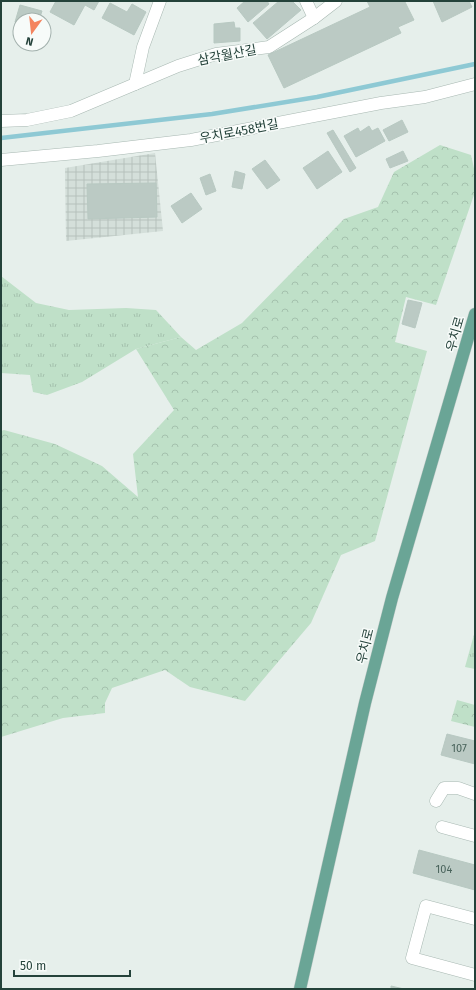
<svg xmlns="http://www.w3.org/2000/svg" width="476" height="990" font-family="'Fira Sans','Noto Sans KR',sans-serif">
<defs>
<pattern id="industrial-grid" width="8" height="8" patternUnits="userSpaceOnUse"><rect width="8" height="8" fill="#d4dfda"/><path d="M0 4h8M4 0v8" fill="none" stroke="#b6c1bc"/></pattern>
<pattern id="grass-tufts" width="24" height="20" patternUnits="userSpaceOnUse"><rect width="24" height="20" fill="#bfe0c8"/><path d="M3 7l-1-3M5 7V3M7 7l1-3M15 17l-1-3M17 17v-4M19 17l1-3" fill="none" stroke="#a4c1ad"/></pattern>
<pattern id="forest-crowns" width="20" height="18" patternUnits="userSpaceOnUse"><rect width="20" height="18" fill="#bfe0c8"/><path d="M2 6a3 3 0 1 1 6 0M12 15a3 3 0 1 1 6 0" fill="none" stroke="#a4c1ad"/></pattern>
</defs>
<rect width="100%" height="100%" fill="#e6efeb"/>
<path fill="url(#industrial-grid)" d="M155 153 163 231 66 241 65 168Z"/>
<g fill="url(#grass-tufts)">
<path d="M1 276 36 303 69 310 126 308 156 310 181 337 136 349 82 382 47 395 33 392 30 375 1 373Z"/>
<path d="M475 631V669L465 667Z"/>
</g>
<g fill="url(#forest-crowns)">
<path d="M440 145 471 155 475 173V192L436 305 406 297 395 342 427 351 375 541 341 555 311 623 245 701 190 687 165 670 112 688 105 703V713L63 718 1 737V431L4 430 55 444 102 466 138 497 133 454 174 410 136 349 181 337 196 350 242 323 344 219 378 207 394 172Z"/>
<path d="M457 700 475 705V727L451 721Z"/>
</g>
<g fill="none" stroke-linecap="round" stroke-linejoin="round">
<path stroke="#8ec9d4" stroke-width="4.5" d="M1 138 212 114 317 97 475 64"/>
</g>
<g fill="#bbcac4" stroke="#b8c9c2">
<path d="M56 1H99L94 10 85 5 74 25 50 12Z"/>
<path d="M245 1H267L269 4 248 22 237 8Z"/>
<path d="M279 1H292L301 10 267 39 253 23Z"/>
<path d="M367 1H406L405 2 414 20 398 27 401 33 284 88 268 55 370 7Z"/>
<path d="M433 1H469L472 7 442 22Z"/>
<path d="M110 3 127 12 132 4 146 12 134 35 102 18Z"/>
<path d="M20 5 42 11 39 20H20V23L15 22Z"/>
<path d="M234 22 235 28H240V41L214 43V24Z"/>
<path d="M402 120 408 132 389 141 383 130Z"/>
<path d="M369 126 372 131 378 128 385 141 356 157 344 136 358 128 360 132Z"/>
<path d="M333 130 356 168 350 172 327 133Z"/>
<path d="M328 151 342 172 317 189 303 168Z"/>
<path d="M403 151 408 161 390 168 386 159Z"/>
<path d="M265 160 280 180 267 189 252 169Z"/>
<path d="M235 171 245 174 242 189 232 187Z"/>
<path d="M210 174 216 191 206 195 200 178Z"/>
<path d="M156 183 157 217 88 219 87 184Z"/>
<path d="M191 193 202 209 182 223 171 206Z"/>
<path d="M408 300 422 303 415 328 402 324Z"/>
<path d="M447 734 475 741V764L441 755Z"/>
<path d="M419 850 475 865V890L413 873Z"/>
<path d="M391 986 404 989H391Z"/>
</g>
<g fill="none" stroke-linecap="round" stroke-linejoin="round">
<defs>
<g id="minor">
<path d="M306 1 314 18"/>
<path d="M135 84 143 47 160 1"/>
<path d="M1 121 27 120 71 111 178 66 216 54 269 47 314 18 336 1"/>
<path d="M1 160 98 151 191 140 381 103 425 97 475 84"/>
<path d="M436 801 444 788H458L475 794"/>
<path d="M442 827 475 836"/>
<path d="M475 919 426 906 412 958 475 975"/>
</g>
<path id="major" d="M300 989 365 703 392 598 475 314"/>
</defs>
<use href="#minor" stroke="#a8b8b2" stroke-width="13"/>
<use href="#major" stroke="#c2cac8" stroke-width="13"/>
<use href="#minor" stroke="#fff" stroke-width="12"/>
<use href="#major" stroke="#6aa596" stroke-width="12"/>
</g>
<g text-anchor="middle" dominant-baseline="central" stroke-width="3" stroke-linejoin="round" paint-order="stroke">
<g font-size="11" fill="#4a645c">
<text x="459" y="748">107</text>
<text x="444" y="869">104</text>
</g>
<g font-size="13" fill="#24423a" stroke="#f7fbf9">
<text transform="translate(227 55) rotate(-11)">삼각월산길</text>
<text transform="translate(239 131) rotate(-11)">우치로458번길</text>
<text transform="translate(455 334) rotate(-74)">우치로</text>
<text transform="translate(365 646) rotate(-76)">우치로</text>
</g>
</g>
<rect width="476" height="990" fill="none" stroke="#24423a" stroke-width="4"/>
<g transform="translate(32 32) rotate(195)"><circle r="19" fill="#f7fbf9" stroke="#a3b1ad"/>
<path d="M0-3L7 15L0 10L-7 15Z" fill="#f4845f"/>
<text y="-6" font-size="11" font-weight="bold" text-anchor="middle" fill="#24423a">N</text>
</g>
<path d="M14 970v6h116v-6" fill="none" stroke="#24423a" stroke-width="2"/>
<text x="20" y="970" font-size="12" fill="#24423a" stroke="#f7fbf9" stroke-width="3" paint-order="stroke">50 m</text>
</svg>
